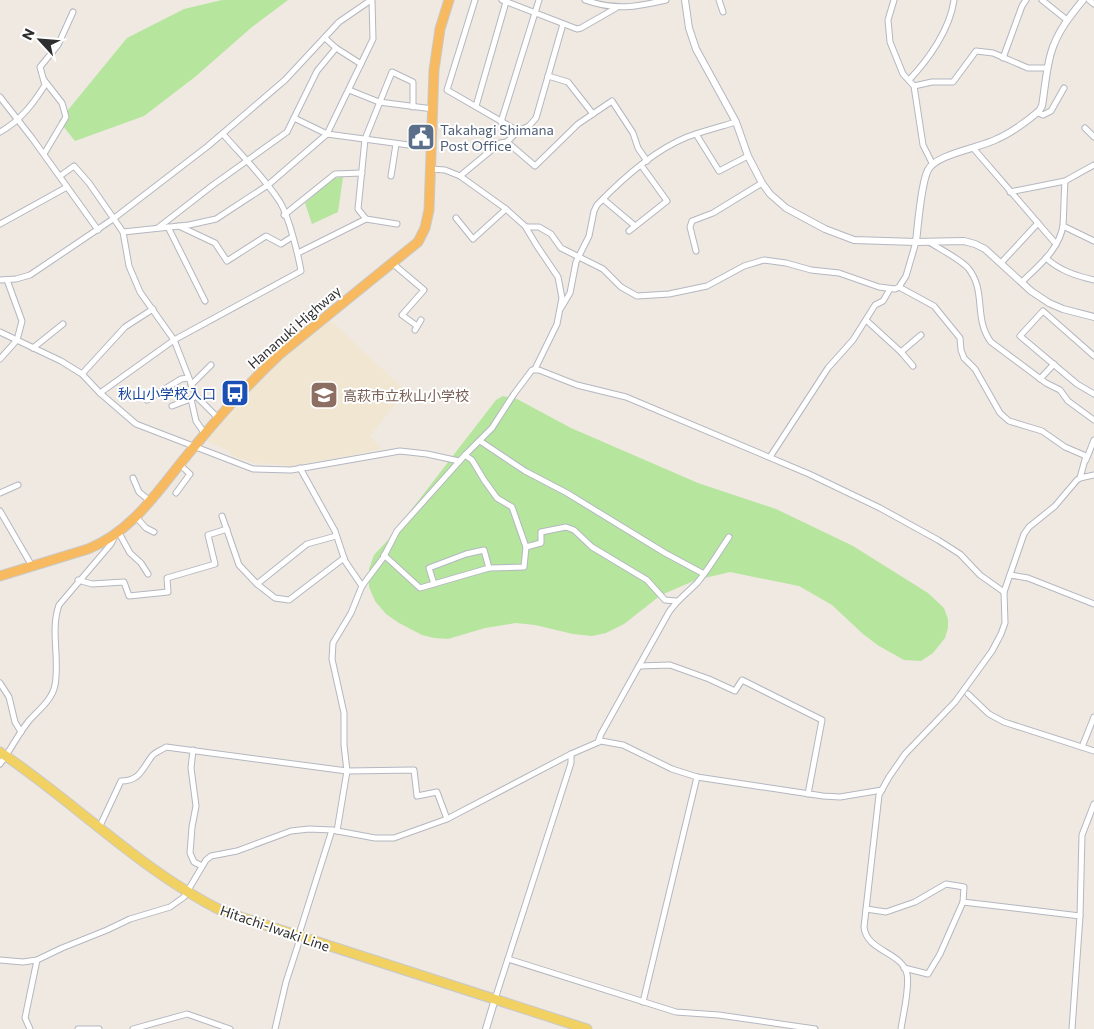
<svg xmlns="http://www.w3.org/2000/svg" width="1094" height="1029" font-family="Commissioner,'Noto Sans JP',sans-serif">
<rect width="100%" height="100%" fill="#efe9e1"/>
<path fill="#f0e6d1" d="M329 319 406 391 370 436 382 449 292 466 255 463 235 457 227 450 205 440 277 363Z"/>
<g fill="#b6e59e">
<path d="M222 0H288L252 27 195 77 144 116 75 141 59 121 127 38 184 9Z"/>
<path d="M343 177 338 212 312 224 305 203 333 178Z"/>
<path d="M503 396 517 399 571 428 698 483 776 509 853 546 928 593 944 608 948 619V628L945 638 933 653 921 661 904 660 879 646 863 634 832 605 799 586 730 572 696 580 661 595 624 624 606 633 592 636 573 634 535 625 516 623 485 628 448 639 434 638 422 635 399 623 386 614 375 601 369 587V569L374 555 388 540 496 400Z"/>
</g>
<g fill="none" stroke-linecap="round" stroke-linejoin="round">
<defs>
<g id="minor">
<path d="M475 0 447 90 518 131 529 126 536 118 563 24"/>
<path d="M502 0 577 29 581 28 616 8"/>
<path d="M585 0C615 11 636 7 666 0"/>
<path d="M719 0 723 12"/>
<path d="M894 0 888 20 890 42 903 74 914 86 923 145 932 163"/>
<path d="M1042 0 1067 20"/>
<path d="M1089 0 1094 4"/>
<path d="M336 48 361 64"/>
<path d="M1003 58 1022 6 1026 0"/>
<path d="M548 76 568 82 593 114"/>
<path d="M909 80C929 59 950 29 954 0"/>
<path d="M914 86 932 82H953L976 51 993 53 1028 68H1047"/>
<path d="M349 90 379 102 433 109"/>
<path d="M0 97 32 138 98 230"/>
<path d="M476 106 506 2"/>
<path d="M1037 112 1043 115 1051 111 1064 88"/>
<path d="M294 118 327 134 431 148"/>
<path d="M501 122 539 0"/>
<path d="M1085 128 1094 137"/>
<path d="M0 132C20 121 33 104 45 85L40 67 58 45 73 12"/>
<path d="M696 134 719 171 748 156"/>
<path d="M507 142 535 166 578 124 612 101 633 133 638 148 647 161"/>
<path d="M974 149 1056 244"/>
<path d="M44 154 66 117 62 103 44 80"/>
<path d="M431 169 445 170 460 176 506 209 525 226 537 246 558 277 562 298 557 324 535 369"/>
<path d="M60 176 74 166 89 183 123 232 189 225 216 219 268 185 327 134 373 39 372 0"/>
<path d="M391 176 396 144"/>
<path d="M460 176 500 143 507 142 518 131"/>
<path d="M1010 192 1065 181 1094 165"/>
<path d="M603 199 635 226"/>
<path d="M284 215 335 174 362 173"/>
<path d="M456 218 473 239 506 209"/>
<path d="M366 219 397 224"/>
<path d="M0 224 67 187"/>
<path d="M179 226 215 243 227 261 266 236 281 244 292 237"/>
<path d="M1063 226 1094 241"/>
<path d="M159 227 213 185 287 132 317 71 336 48 325 38"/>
<path d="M168 227 205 301"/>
<path d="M526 227H539L551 234 561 248 603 269 621 287 637 296 669 294 707 286 744 266 764 260 786 263 811 270 839 273 879 287 895 289 899 287 906 276 916 242"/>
<path d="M629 231 667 201 641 165"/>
<path d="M123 232 129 266 140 292 174 340 196 396 218 418"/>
<path d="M929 242C940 249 960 259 968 268 987 291 973 318 991 342L1046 383 1060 390 1068 401 1094 420"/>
<path d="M696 251 690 227 692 221 713 213 762 183"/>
<path d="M298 253 366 219 358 209 365 139 392 72 413 82V107"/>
<path d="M1046 258C1060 271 1077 276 1094 280"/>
<path d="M392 263 424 290 402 315 417 326"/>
<path d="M1001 263 1038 223"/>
<path d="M0 280 16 279 30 275 113 219 208 146 285 80 339 22 371 0"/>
<path d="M1022 282C1038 266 1060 249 1063 225 1064 210 1064 195 1065 181"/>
<path d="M899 287 934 306 960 338 961 350 964 358 975 369 1000 413 1009 421 1042 431 1065 447 1086 456 1080 478"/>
<path d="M561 308 570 293 576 262 589 236 594 211 597 205C621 180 655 150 687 137 703 131 719 127 736 122"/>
<path d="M866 320 901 352 913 366"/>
<path d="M415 330 421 320"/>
<path d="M0 332 61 361 82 374 100 393 136 424 253 469 291 470 309 467 400 451 427 454 459 461"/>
<path d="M33 348 63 324"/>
<path d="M901 352 921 335"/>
<path d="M1094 356 1043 311 1020 336 1077 384 1094 394"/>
<path d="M0 359 17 340 22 321 7 280"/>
<path d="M82 374 125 327 153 309"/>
<path d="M1040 379 1054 364"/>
<path d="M191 385 211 365"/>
<path d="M100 393 174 340 301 271C298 254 289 217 280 202 264 177 242 156 223 134"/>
<path d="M191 399 196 421 205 434"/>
<path d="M147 400 181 379 188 378"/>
<path d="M172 406 193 398"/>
<path d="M480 441 525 471 567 493 665 553 704 574"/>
<path d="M770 457 828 368 853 340 875 305 883 301 890 289"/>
<path d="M1086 460 1094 440"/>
<path d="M300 468 335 531 345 561 362 586"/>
<path d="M133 478 139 492 150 501"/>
<path d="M0 493 18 485"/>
<path d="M176 493 190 474 179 464"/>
<path d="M0 511 32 566"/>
<path d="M222 516 239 565 257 584 275 598 289 600 344 558"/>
<path d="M136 517 146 528 154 532"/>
<path d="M119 533 130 553 141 563 148 574"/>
<path d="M526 547 541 543V532L566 527 574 530 592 547 647 580 665 600 676 601"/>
<path d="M384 555 420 588 489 568 524 567 526 547 512 507 497 498 484 480 472 460 465 455"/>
<path d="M1010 575 1028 578 1094 604"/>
<path d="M78 580 92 584 124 582 129 596 168 592 167 578 215 564 208 535 227 529"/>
<path d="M257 584 307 544 336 536"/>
<path d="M434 584 429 568 466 554 484 550 489 568"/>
<path d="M639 666 670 665 709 679 735 691 742 680 822 720 808 794"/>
<path d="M0 683 9 697 15 722 21 732"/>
<path d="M968 694 989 714 1004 722 1094 751"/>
<path d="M598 742 601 734 669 612C677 600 687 593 697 583 709 569 718 553 729 537"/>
<path d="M1082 747 1094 717"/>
<path d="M193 750 191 768 196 806 192 827 190 853 194 862 202 866"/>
<path d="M0 764C10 751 17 736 28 722 37 711 52 701 55 685 60 659 50 630 59 605L111 544 115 536"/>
<path d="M99 828 121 781C140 781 142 769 152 756 155 752 162 750 166 747L347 771 414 770 417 796 437 792 447 819"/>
<path d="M337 831 347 771 344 745V713L332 659 333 643 351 613 362 586 383 558 397 531 465 455 492 428 514 394 532 370H539L577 385 626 397 809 474 880 508 938 540 960 554 980 575 1004 592"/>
<path d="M963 902 1080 916"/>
<path d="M866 909 886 912 915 902 946 884 964 887 963 902 940 954 928 974 904 968"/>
<path d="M508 959 676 1012 719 1015 815 1029"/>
<path d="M0 960 23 962 37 960 62 948 107 930 130 919 170 907 184 897 206 860 211 856 237 851 291 831 309 829 332 830 375 838H394L447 819 571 754 601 741 623 745 672 769 697 777 823 796 840 797 882 790"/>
<path d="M495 999 563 788 571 763V754"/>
<path d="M643 1002 697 777"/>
<path d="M30 1029 25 1018 37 960"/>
<path d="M78 1029H99"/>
<path d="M133 1029 187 1014 230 1029"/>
<path d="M275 1029 286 982 298 945 300 931 332 830"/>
<path d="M901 1029C903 1015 910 987 907 974 902 952 866 951 864 927L879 795 889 777 905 754 955 702 992 651 1001 634 1005 623 1004 592 1024 534 1029 527 1055 506 1077 480 1080 478 1094 475"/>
<path d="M1072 1029 1080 916 1082 835 1094 804"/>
</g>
<g id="tertiary">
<path d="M685 0 689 28 696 49 736 122 748 156 762 183 770 194 786 208 825 229 854 240 916 242 964 241 975 244 985 249 1031 291 1049 303 1063 309 1094 317"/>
<path d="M916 242C918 225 921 183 928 170 936 154 980 148 997 139 1013 132 1026 122 1039 111L1042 106C1045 88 1046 70 1051 53 1057 32 1070 16 1083 0"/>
<path d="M486 1029 495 999"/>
</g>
<path id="primary" d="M0 752C76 803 140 870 222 911L587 1029"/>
<path id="trunk" d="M0 576 88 549C136 530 161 485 194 447 221 414 249 383 280 354L418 242 425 228 429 210 434 70 440 29 449 0"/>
</defs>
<use href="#minor" stroke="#b4b7c1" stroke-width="7"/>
<use href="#tertiary" stroke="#b4b7c1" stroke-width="8"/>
<use href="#primary" stroke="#c9c9c9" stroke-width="11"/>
<use href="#trunk" stroke="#c9c9c9" stroke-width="11"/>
<use href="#minor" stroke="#fff" stroke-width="5"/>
<use href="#tertiary" stroke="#fff" stroke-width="6"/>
<use href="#primary" stroke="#f2d163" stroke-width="9"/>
<use href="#trunk" stroke="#f8ba60" stroke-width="9"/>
</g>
<defs>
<symbol id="civic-square" viewBox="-11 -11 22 22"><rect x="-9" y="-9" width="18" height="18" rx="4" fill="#5c6f8a" stroke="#fff"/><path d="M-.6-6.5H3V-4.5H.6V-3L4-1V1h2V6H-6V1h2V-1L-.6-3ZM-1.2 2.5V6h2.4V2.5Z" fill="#fff"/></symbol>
<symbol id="bus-square" viewBox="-11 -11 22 22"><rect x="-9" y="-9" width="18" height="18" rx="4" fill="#1a4fb4" stroke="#fff"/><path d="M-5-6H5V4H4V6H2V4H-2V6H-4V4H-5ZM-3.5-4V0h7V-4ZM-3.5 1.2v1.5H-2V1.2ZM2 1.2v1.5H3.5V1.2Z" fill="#fff"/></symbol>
<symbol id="school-square" viewBox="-11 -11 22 22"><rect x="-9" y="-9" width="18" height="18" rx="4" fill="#8d6e63" stroke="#fff"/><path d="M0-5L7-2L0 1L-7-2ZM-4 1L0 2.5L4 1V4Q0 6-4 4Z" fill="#fff"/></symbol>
</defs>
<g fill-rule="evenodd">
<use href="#civic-square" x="405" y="121" width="32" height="32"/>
<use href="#bus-square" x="219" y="377" width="32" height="32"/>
<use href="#school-square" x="308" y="379" width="32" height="32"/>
</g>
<g text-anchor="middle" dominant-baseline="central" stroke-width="4" stroke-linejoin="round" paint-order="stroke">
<g font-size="14" fill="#4e5e75" stroke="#fff" text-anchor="start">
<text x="440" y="129">Takahagi Shimana<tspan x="440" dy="16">Post Office</tspan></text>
</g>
<g font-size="14" fill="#2e2e2e" stroke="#fff">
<text transform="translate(294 327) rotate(-41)">Hananuki Highway</text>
<text transform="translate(275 928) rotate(19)">Hitachi-Iwaki Line</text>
</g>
<g font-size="14" fill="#164399" stroke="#fff" text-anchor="end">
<text x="216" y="393">秋山小学校入口</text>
</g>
<g font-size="14" fill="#785e54" stroke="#fff" text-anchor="start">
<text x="343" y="395">高萩市立秋山小学校</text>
</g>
</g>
<g transform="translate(40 40) rotate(296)" stroke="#ffffff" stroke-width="4" paint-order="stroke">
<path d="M0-4L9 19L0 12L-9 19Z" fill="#2e2e2e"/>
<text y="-8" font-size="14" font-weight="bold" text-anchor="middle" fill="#2e2e2e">N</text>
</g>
</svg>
